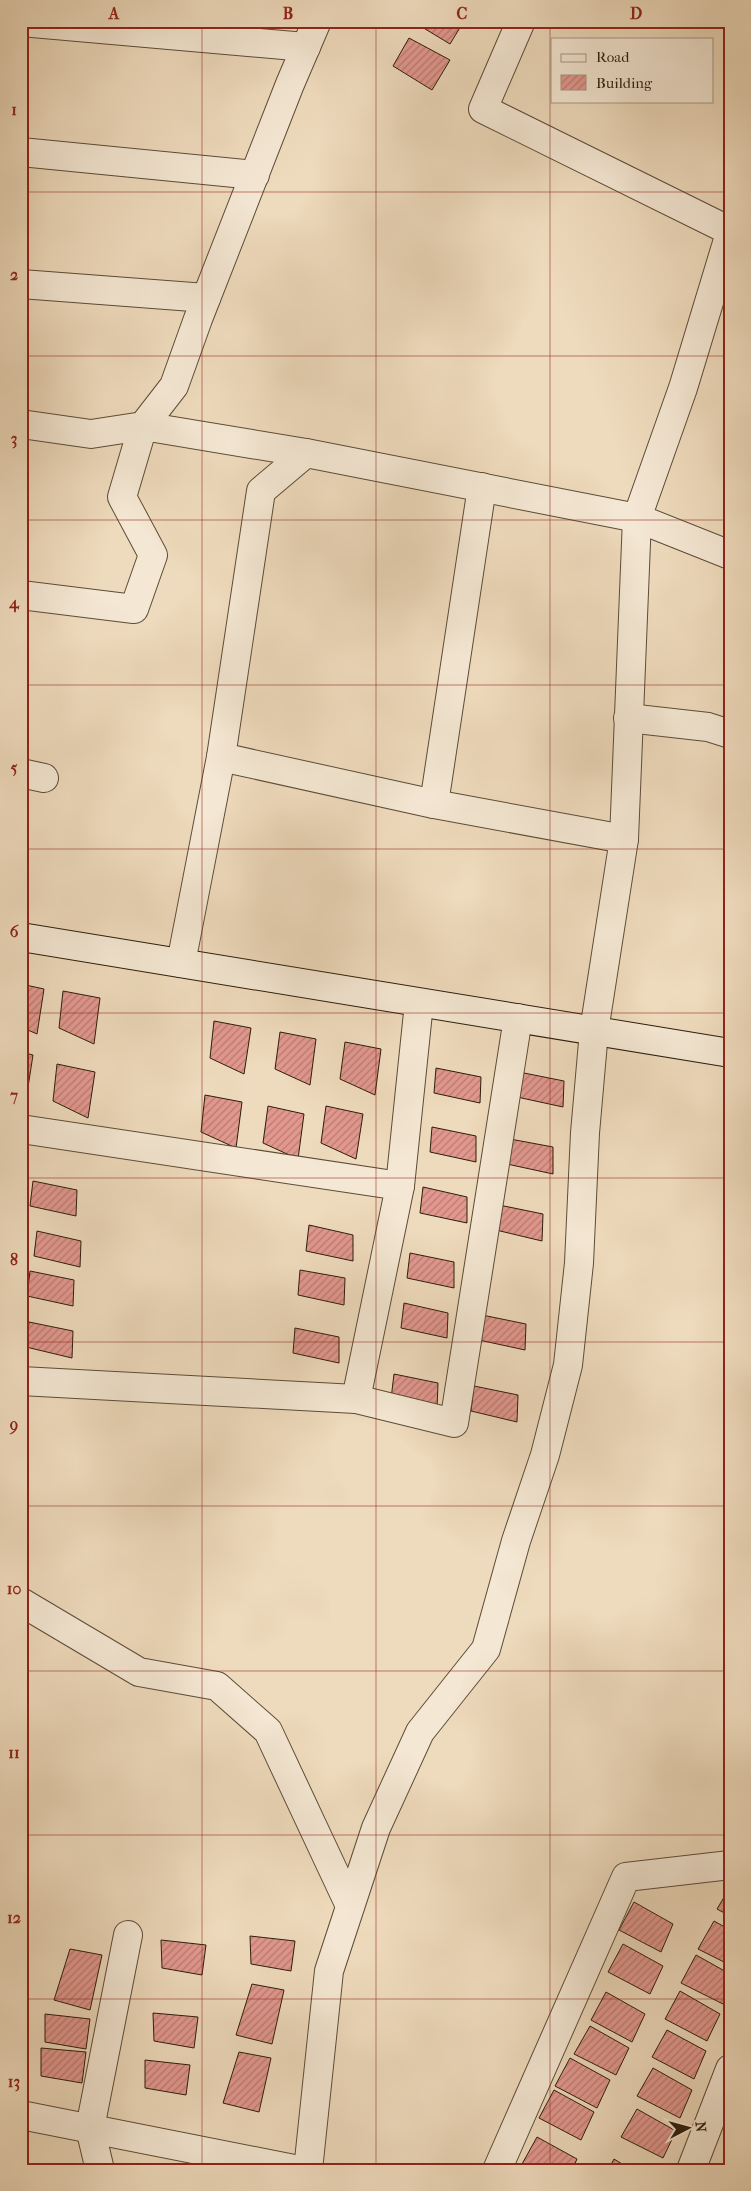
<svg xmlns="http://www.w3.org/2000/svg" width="751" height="2191" font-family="'IM FELL French Canon',serif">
<defs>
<pattern id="building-hatch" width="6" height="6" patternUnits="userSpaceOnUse" patternTransform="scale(1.25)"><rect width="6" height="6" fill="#e3988f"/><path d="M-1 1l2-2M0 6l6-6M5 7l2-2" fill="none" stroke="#b87b73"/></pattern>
</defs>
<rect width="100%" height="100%" fill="#eedabc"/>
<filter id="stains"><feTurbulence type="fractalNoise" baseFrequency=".004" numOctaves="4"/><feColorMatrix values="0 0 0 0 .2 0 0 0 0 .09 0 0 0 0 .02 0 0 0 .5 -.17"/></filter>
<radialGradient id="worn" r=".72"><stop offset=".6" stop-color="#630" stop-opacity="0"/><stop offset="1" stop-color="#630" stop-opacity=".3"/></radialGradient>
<g fill="url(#building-hatch)" stroke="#2c1d0b">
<path d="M412 21H464L450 44Z"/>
<path d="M409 38 450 60 432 90 393 66Z"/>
<path d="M21 984 44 989 37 1034 21 1027Z"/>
<path d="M63 991 100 998 94 1044 59 1028Z"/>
<path d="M214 1021 251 1028 244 1074 210 1058Z"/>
<path d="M280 1032 316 1039 310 1085 275 1069Z"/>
<path d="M345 1042 381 1049 375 1095 340 1079Z"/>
<path d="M21 1052 33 1055 26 1100 21 1098Z"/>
<path d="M57 1064 95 1072 88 1118 53 1101Z"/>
<path d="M436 1068 481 1077 480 1103 434 1093Z"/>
<path d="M519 1072 564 1081 563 1107 517 1097Z"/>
<path d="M205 1095 242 1102 236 1148 201 1132Z"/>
<path d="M268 1106 304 1114 298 1159 263 1143Z"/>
<path d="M326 1106 363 1114 356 1159 321 1143Z"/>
<path d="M432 1127 476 1136V1162L430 1152Z"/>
<path d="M510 1139 553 1147V1174L507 1164Z"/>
<path d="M33 1181 77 1190 76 1216 30 1206Z"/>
<path d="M423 1187 467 1197V1223L420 1213Z"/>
<path d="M499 1205 543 1214 542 1241 496 1230Z"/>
<path d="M309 1225 353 1235V1261L306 1251Z"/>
<path d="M37 1231 81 1241 80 1267 34 1256Z"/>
<path d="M410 1253 454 1262V1288L407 1278Z"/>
<path d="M300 1270 345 1278 344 1305 298 1295Z"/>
<path d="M30 1271 74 1280 73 1306 27 1296Z"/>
<path d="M404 1303 448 1313 447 1338 401 1328Z"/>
<path d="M482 1315 526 1324 525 1350 479 1340Z"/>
<path d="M29 1322 73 1331 72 1358 26 1347Z"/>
<path d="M295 1328 339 1337V1363L293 1353Z"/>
<path d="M394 1374 438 1383 437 1409 391 1399Z"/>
<path d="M474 1386 518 1395 517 1422 471 1411Z"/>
<path d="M730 1887V1916L717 1909Z"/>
<path d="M634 1902 673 1924 661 1952 619 1930Z"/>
<path d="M714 1921 730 1930V1965L698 1949Z"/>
<path d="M250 1936 295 1941 291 1971 251 1964Z"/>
<path d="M161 1940 206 1945 202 1975 162 1968Z"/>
<path d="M623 1944 663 1966 650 1994 608 1972Z"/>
<path d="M70 1949 102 1955 90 2010 54 2000Z"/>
<path d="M696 1955 730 1974V1990L723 2004 681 1983Z"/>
<path d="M252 1984 284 1990 272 2044 236 2035Z"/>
<path d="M680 1991 720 2014 707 2041 665 2019Z"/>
<path d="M606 1992 645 2014 632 2042 591 2020Z"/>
<path d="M153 2013 198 2017 194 2048 154 2041Z"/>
<path d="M45 2014 90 2019 86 2049 45 2042Z"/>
<path d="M590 2026 629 2048 616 2075 574 2054Z"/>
<path d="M667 2030 706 2051 694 2079 652 2057Z"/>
<path d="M41 2048 86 2052 82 2083 41 2076Z"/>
<path d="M239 2052 271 2058 259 2112 223 2103Z"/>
<path d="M570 2058 610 2080 597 2108 555 2086Z"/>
<path d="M145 2060 190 2065 186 2095 145 2088Z"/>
<path d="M653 2068 692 2090 680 2118 637 2096Z"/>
<path d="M554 2090 594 2112 581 2140 539 2118Z"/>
<path d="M637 2109 676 2131 663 2158 621 2137Z"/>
<path d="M537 2137 577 2159 572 2170H532L522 2164Z"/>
<path d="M614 2159 632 2170H608Z"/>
</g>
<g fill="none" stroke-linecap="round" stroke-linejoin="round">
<defs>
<g id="street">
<path d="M521 21 483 109 730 231"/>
<path d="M21 22 306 47"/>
<path d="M21 152 255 175"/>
<path d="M21 284 206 298"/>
<path d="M21 424 91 434 143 426 174 386 198 319 290 84 317 21"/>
<path d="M21 595 134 609 153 555 122 497 143 426 306 453"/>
<path d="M628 718 708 727 730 734"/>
<path d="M221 757 434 804 482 487"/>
<path d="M21 773 44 778"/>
<path d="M434 804 624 839"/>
<path d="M181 963 221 757 261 491 306 453 637 518 730 555"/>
<path d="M419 1003 400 1186 356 1399 454 1423 518 1018"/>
<path d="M21 1129 400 1186"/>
<path d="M21 1381 356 1399"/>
<path d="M21 1602 139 1672 217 1686 268 1731 350 1906"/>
<path d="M21 2115 299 2170"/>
<path d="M100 2170 90 2128 128 1935"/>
<path d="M308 2170 329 1971 376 1828 420 1732 486 1649 516 1541 545 1455 568 1365 579 1263 585 1133 594 1031 624 839 637 518 683 388 730 233"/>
<path d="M497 2170 626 1877 730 1865"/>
<path d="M691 2170 730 2069"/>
</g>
<path id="secondary" d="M21 937 730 1053"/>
</defs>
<use href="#street" stroke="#5c4c37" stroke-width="30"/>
<use href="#secondary" stroke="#2c1d0b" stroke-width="30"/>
<use href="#street" stroke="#f4e7d3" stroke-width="28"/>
<use href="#secondary" stroke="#f4e7d3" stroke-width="28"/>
</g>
<path fill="none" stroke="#8f2418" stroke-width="1" stroke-opacity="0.55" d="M202 21V2170M376 21V2170M550 21V2170M21 192H730M21 356H730M21 520H730M21 685H730M21 849H730M21 1013H730M21 1178H730M21 1342H730M21 1506H730M21 1671H730M21 1835H730M21 1999H730"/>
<rect width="751" height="2191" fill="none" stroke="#eedabc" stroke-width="55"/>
<rect x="551" y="38" width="162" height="65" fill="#f4e7d3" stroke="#a49683"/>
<rect x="561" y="54" width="25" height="8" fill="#f4e7d3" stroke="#a49683"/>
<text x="596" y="62" font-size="15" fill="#2c1d0b">Road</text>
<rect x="561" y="75" width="25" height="15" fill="url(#building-hatch)" stroke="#a49683"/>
<text x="596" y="88" font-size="15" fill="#2c1d0b">Building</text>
<g transform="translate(688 2128) rotate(84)" stroke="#f4e7d3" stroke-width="4" paint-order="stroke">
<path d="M0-4L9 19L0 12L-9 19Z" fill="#2c1d0b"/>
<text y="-8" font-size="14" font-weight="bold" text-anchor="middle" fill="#2c1d0b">N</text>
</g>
<rect x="28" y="28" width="696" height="2136" fill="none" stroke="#8f2418" stroke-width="2"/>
<g font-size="16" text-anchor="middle" font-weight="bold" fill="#8f2418">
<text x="114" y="19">A</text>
<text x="288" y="19">B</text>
<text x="462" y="19">C</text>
<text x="636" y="19">D</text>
<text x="14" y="115">1</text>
<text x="14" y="280">2</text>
<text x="14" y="444">3</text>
<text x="14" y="608">4</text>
<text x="14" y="773">5</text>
<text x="14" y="937">6</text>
<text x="14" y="1101">7</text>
<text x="14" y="1265">8</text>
<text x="14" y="1430">9</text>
<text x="14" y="1594">10</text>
<text x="14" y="1758">11</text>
<text x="14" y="1923">12</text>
<text x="14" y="2087">13</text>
</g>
<rect width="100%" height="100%" filter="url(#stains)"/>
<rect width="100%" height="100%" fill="url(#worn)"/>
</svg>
